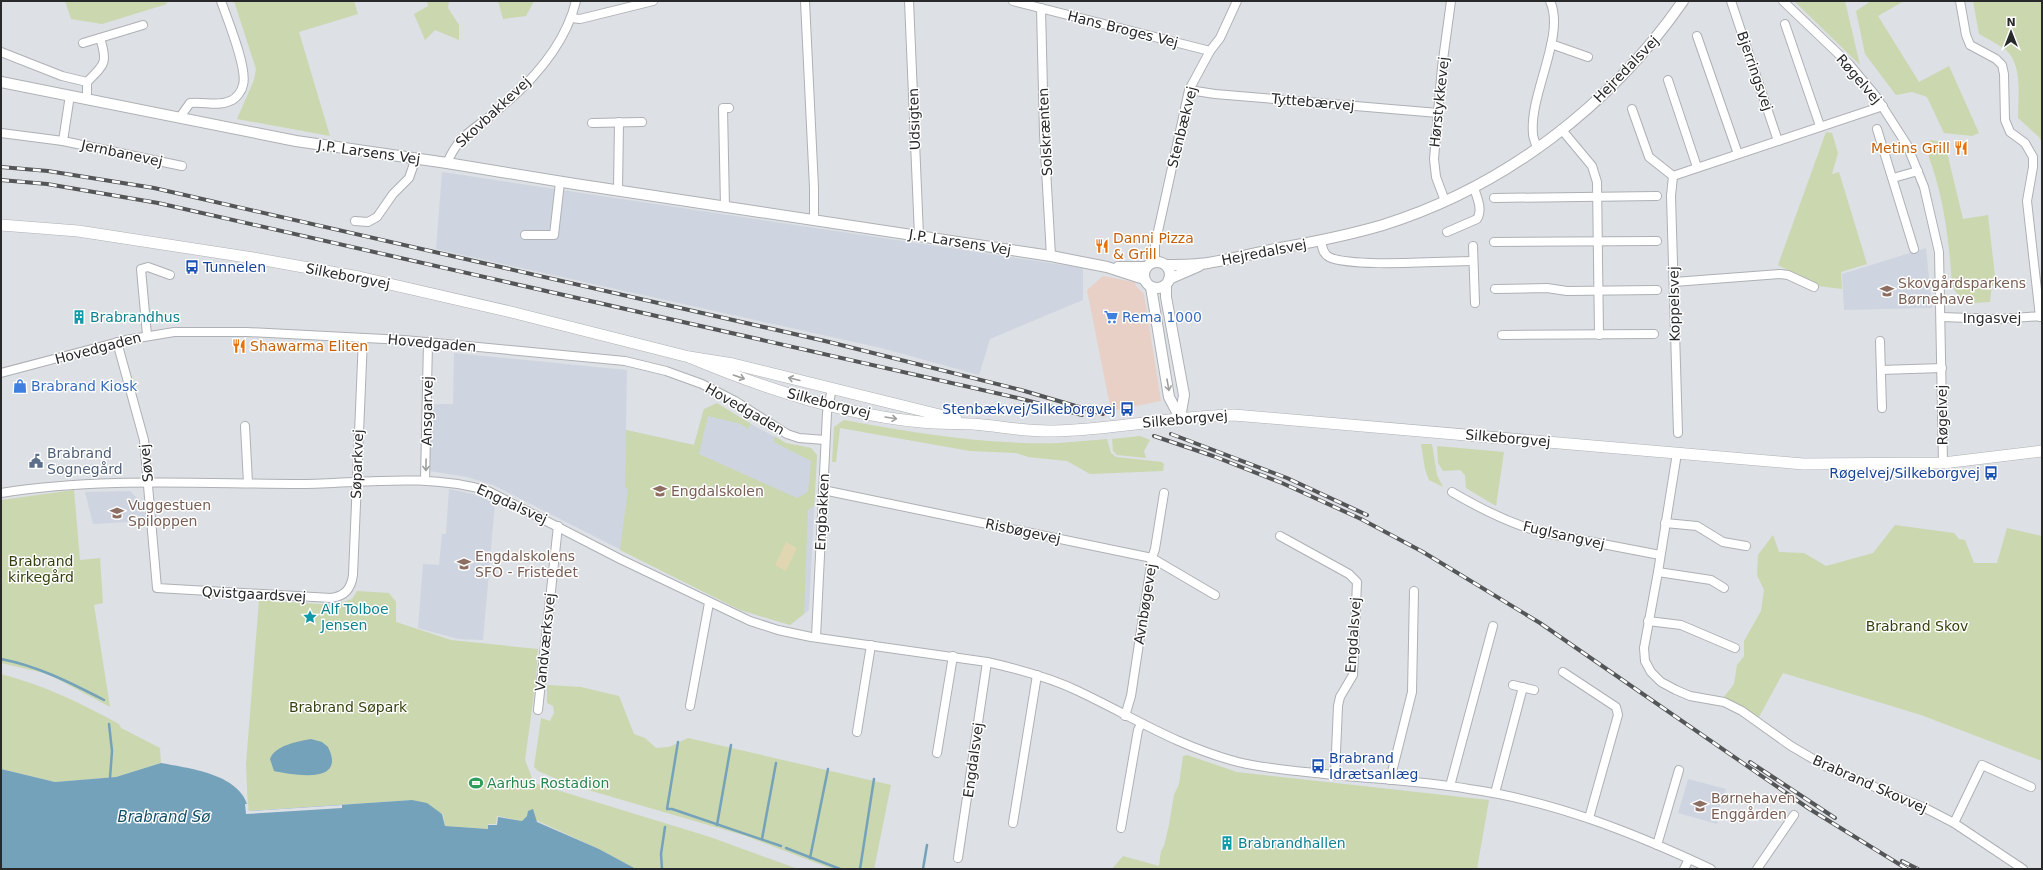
<svg xmlns="http://www.w3.org/2000/svg" width="2043" height="870" font-family="'DejaVu Sans',sans-serif">
<rect width="100%" height="100%" fill="#dde0e4"/>
<path fill="#e8d0c6" d="M1103 276 1134 282 1137 287 1144 294 1161 401 1111 411 1087 290Z"/>
<g fill="#ced5e0">
<path d="M442 172 1083 268V300L990 339 979 375 881 348 436 249Z"/>
<path d="M1926 248 1932 308 1844 310 1842 274Z"/>
<path d="M454 353 627 370 626 430 694 445 704 409 744 420 786 443 811 448 817 455 809 610 790 625 740 610 493 485 467 477 423 470 425 404H453Z"/>
<path d="M449 489 473 494 495 503 483 640 458 639 418 628 423 564 439 565 442 534H446Z"/>
<path d="M130 491 144 505 145 521 93 524 85 492Z"/>
<path d="M1688 779 1726 789 1718 811 1717 814 1719 815 1717 824 1678 813Z"/>
</g>
<g fill="#cbd7af">
<path d="M65 1H166L167 4 102 24 71 19Z"/>
<path d="M234 1H354L358 14 299 32 330 136 237 119 254 80 256 69Z"/>
<path d="M427 1H449L448 8 459 25V40L435 30 425 40 414 14 428 6Z"/>
<path d="M498 1H534L526 16 503 19Z"/>
<path d="M1794 1H1845L1860 65Z"/>
<path d="M1871 1H1904L1878 16 1919 82 1949 66 1979 133 1972 136 1944 133 1927 97 1912 92 1896 95 1865 54 1856 11Z"/>
<path d="M1973 1H2042V142L2039 137 2018 118C2018 98 2023 65 2006 50 1998 44 1988 39 1979 34Z"/>
<path d="M1826 132 1832 133 1838 153 1832 174 1839 172 1867 264 1841 272 1842 289 1818 286 1778 265Z"/>
<path d="M1932 140 1942 142 1946 148 1963 219 1988 215 1996 285 1992 286 1990 302C1969 303 1961 306 1952 284 1949 243 1945 205 1932 166 1929 158 1928 151 1923 143Z"/>
<path d="M717 403 751 424 748 429 741 424 708 416 699 454 797 498 808 492 811 461 774 442V436L786 443 811 448 817 455 814 506 808 510 804 614 790 625 740 610 620 550 628 489 625 487 626 430 694 445 704 409Z"/>
<path d="M844 420C915 433 987 445 1059 443 1075 442 1091 440 1107 439L1111 453 1116 457 1162 462 1164 464 1163 471 1090 474 1067 461 1028 457 1016 453 970 451 840 428 836 462H832L834 427Z"/>
<path d="M1140 436 1150 440 1144 451 1146 458 1117 455 1113 451 1112 439Z"/>
<path d="M1421 444H1432L1437 475 1443 487 1429 480 1425 469Z"/>
<path d="M1437 446 1504 452 1496 506 1466 488 1465 475 1460 470 1443 471 1438 463Z"/>
<path d="M74 490 80 560 100 558 103 603 94 605 110 707 48 674 1 663V500Z"/>
<path d="M1895 525 1954 533 1959 539 1965 540 1974 563H1997L2007 528 2042 536V761L1921 715 1783 673 1759 717 1724 697 1734 684 1737 665 1744 656V641L1761 611 1764 590 1757 575 1758 555 1773 535 1779 552 1804 553 1826 566 1873 553Z"/>
<path d="M357 591 389 593 396 602V622L451 640 538 649 536 679 525 760 534 783 710 837 798 869H636L599 849 527 816 522 821 497 816 496 824H488V829L445 826 443 814 412 800 248 811 246 764 259 600 335 605 352 599Z"/>
<path d="M1 674C43 685 81 703 119 724L121 728 160 748 161 763 116 777 55 782 1 769Z"/>
<path d="M547 685 581 687 619 696 634 734 645 738 656 748 669 747 688 738 891 785 874 869H832L746 836 571 785 538 771 534 767 541 718 550 721 554 713 553 706 547 703Z"/>
<path d="M1187 755 1237 772 1489 800 1477 869H1112L1123 856 1159 866 1161 851 1164 846 1169 825 1174 795 1179 784 1183 756Z"/>
</g>
<path fill="#e0d6b1" d="M786 542 797 548 786 571 775 565Z"/>
<g fill="#74a2bb">
<path d="M311 739 322 742 328 747C347 785 293 775 274 771L270 759C274 746 298 741 311 739Z"/>
<path d="M161 763C192 769 243 774 249 811L412 800 427 803 442 814 445 826 488 829V825H497L498 817 522 821 527 816 528 811 533 809 537 822 599 849 636 869H1V769L55 782 116 777Z"/>
</g>
<path fill="#dde0e4" d="M245 804H248L249 811 342 805V808L246 814Z"/>
<g fill="none" stroke-linecap="round" stroke-linejoin="round">
<g stroke="#74a2bb" stroke-width="2.5">
<path d="M1 659C38 666 71 683 104 700"/>
<path d="M109 724 112 751 110 778"/>
<path d="M678 742 667 809H672L781 846"/>
<path d="M717 825 731 745"/>
<path d="M762 839 776 763"/>
<path d="M786 848 840 869"/>
<path d="M810 858 828 769"/>
<path d="M662 869 661 854 665 827"/>
<path d="M860 869 874 779"/>
<path d="M923 869 927 845"/>
</g>
<defs>
<g id="minor">
<path d="M805 1 814 188V219"/>
<path d="M909 1 919 236"/>
<path d="M1013 1 1210 51"/>
<path d="M1731 1 1778 141"/>
<path d="M1783 1 1849 64 1875 95 1907 145 1924 187 1939 252 1943 463"/>
<path d="M1960 1 1966 35 1970 45 1996 59 2002 65 2004 74 2005 120 2010 132 2025 143 2033 157V167L2027 201 2040 317"/>
<path d="M1041 8 1044 134 1051 256"/>
<path d="M571 18 580 19 653 1"/>
<path d="M1785 24 1820 126"/>
<path d="M1697 36 1738 154"/>
<path d="M83 43 143 25"/>
<path d="M1551 44 1588 57"/>
<path d="M1 52 62 76 87 82"/>
<path d="M1668 80 1697 167"/>
<path d="M1189 90 1215 94 1438 113"/>
<path d="M70 95 63 141 182 166"/>
<path d="M87 98V82C105 64 108 63 100 38"/>
<path d="M1632 109 1649 157 1673 176 1883 106"/>
<path d="M180 117 190 103C204 101 217 107 230 101 236 99 242 91 243 85 248 69 227 18 221 1"/>
<path d="M592 123 642 122"/>
<path d="M1877 129 1914 249"/>
<path d="M1562 130 1592 166 1597 182 1599 335"/>
<path d="M1 133 63 141"/>
<path d="M1537 148C1536 144 1533 138 1533 134 1529 94 1566 35 1550 1"/>
<path d="M447 163C459 135 472 131 494 113 530 84 565 46 576 1"/>
<path d="M1673 176 1671 196 1678 433"/>
<path d="M1893 178 1918 171"/>
<path d="M618 190 619 122"/>
<path d="M1494 198 1657 196"/>
<path d="M1445 201 1436 177 1434 159 1442 67 1451 1"/>
<path d="M725 207 723 108H729"/>
<path d="M355 221 368 222 377 217 393 194 409 178 416 158"/>
<path d="M1447 232 1477 219C1483 209 1477 198 1474 188"/>
<path d="M525 235H554L560 182"/>
<path d="M1321 241C1322 247 1323 254 1329 257 1351 268 1444 261 1473 261"/>
<path d="M1494 242 1657 241"/>
<path d="M1473 246 1475 303"/>
<path d="M1155 262V245L1189 90 1210 51 1220 38 1237 1"/>
<path d="M1674 282 1780 274 1788 275 1814 287"/>
<path d="M1495 289 1547 288 1567 291 1657 290"/>
<path d="M1941 317 1999 319 2042 316"/>
<path d="M147 335 141 269 148 267 170 275"/>
<path d="M1502 335 1654 334"/>
<path d="M1880 341 1882 408"/>
<path d="M117 342 144 440 157 588 331 598C345 596 351 589 353 575L363 338"/>
<path d="M1881 370 1942 368"/>
<path d="M1 373 126 340 174 332H247L404 340 625 361 666 371 702 384 735 401 787 434 799 438 825 440"/>
<path d="M245 426 248 483"/>
<path d="M1677 453 1658 572 1644 648 1645 661 1651 672 1661 682 1676 690 1690 696 1724 702 1742 711 1791 746 1827 767 1925 808 1954 823 2023 869"/>
<path d="M425 480 428 342"/>
<path d="M823 490 1152 558 1215 595"/>
<path d="M1452 492C1479 508 1509 523 1540 532L1660 555"/>
<path d="M1 493C100 477 202 484 302 484 365 483 428 473 488 491L620 559 750 621 778 630 811 637 987 662C1018 669 1049 677 1078 691 1133 717 1177 746 1238 762 1267 769 1296 771 1325 774 1373 779 1422 781 1469 789 1554 801 1634 833 1711 869"/>
<path d="M1665 523 1697 526 1723 542 1746 546"/>
<path d="M1280 536 1349 574 1357 582 1353 675 1340 697 1338 706 1335 775"/>
<path d="M1658 572 1711 580 1724 588"/>
<path d="M1648 621 1681 625 1735 648"/>
<path d="M816 637 827 413 832 388"/>
<path d="M1563 672 1616 707 1618 715 1589 818"/>
<path d="M1513 685 1534 690"/>
<path d="M690 706 709 603"/>
<path d="M538 710 558 526"/>
<path d="M1125 716 1131 696 1152 558 1155 549 1164 493"/>
<path d="M857 732 871 645"/>
<path d="M937 753 953 656"/>
<path d="M1390 780 1412 692 1414 591"/>
<path d="M1450 786 1493 626"/>
<path d="M1495 793 1523 687"/>
<path d="M1013 823 1037 675"/>
<path d="M1954 823 1982 765 2031 787"/>
<path d="M1121 828 1138 730 1141 724"/>
<path d="M1657 845 1679 770"/>
<path d="M958 858 987 662"/>
<path d="M1684 869 1689 859"/>
<path d="M1757 869 1794 815"/>
</g>
<g id="tertiary">
<path d="M1 82 296 141 447 163 575 184 1051 256 1107 267 1144 279"/>
<circle cx="1157" cy="275" r="13"/>
<path d="M1166 265C1180 265 1195 265 1208 263 1232 259 1256 253 1280 248 1314 242 1349 235 1383 225 1505 187 1611 105 1683 1"/>
<path d="M1118 267H1146"/>
<path d="M1169 279 1199 266"/>
<path d="M1166 285V297L1184 395 1180 418"/>
<path d="M1151 287 1169 397 1180 418"/>
</g>
<g id="secondary">
<path d="M1 225 78 231 253 258 359 277 511 312 689 357 733 364 956 419"/>
<path d="M689 357C760 387 845 415 921 422 938 424 956 423 973 424 1000 426 1026 432 1054 431 1114 430 1173 416 1234 415L1803 464 1943 463 2042 451"/>
</g>
</defs>
<use href="#minor" stroke="#adb0b4" stroke-width="10"/>
<use href="#tertiary" stroke="#adb0b4" stroke-width="12"/>
<use href="#secondary" stroke="#adb0b4" stroke-width="12"/>
<use href="#minor" stroke="#fff" stroke-width="8"/>
<use href="#tertiary" stroke="#fff" stroke-width="10"/>
<use href="#secondary" stroke="#fff" stroke-width="11"/>
<defs>
<g id="rail">
<path d="M1 167 48 171 154 188 825 341 1021 390 1103 414"/>
<path d="M1 180 47 184 158 203 1018 398 1082 415"/>
<path d="M1171 434 1287 478 1367 515"/>
<path d="M1154 436 1213 456 1282 483 1361 519 1423 552 1540 623 1808 808 1907 869"/>
<path d="M1750 762 1835 818"/>
<path d="M1902 861 1918 869"/>
</g>
</defs>
<use href="#rail" stroke="#535557" stroke-width="4"/>
<use href="#rail" stroke="#fff" stroke-width="2.5" stroke-dasharray="8" stroke-linecap="butt"/>
</g>
<defs><path id="oneway-shaft" d="M-6 0H5M1.5-3L5.5 0L1.5 3" fill="none" stroke-width="1.6" stroke-linecap="round" stroke-linejoin="round"/></defs>
<g stroke="#9e9f9f">
<use href="#oneway-shaft" transform="translate(739 377) rotate(19)"/>
<use href="#oneway-shaft" transform="translate(794 379) rotate(-166)"/>
<use href="#oneway-shaft" transform="translate(1168 385) rotate(80)"/>
<use href="#oneway-shaft" transform="translate(891 418) rotate(9)"/>
<use href="#oneway-shaft" transform="translate(426 465) rotate(91)"/>
</g>
<defs>
<symbol id="restaurant-bare" viewBox="-9 -9 18 18"><path d="M-5-6h1v4h1v-4h1v4h1v-4h1v5L-1.5 .5V6h-2V.5L-5-1ZM5-6V6H3V1.5H1.5Q1.5-4 5-6Z" fill="#e8710a" stroke="#fff" stroke-width="2.5" paint-order="stroke"/></symbol>
<symbol id="bus-bare" viewBox="-9 -9 18 18"><path d="M-5-6H5V4H4V6H2V4H-2V6H-4V4H-5ZM-3.5-4V0h7V-4ZM-3.5 1.2v1.5H-2V1.2ZM2 1.2v1.5H3.5V1.2Z" fill="#1a4fb4" stroke="#fff" stroke-width="2.5" paint-order="stroke"/></symbol>
<symbol id="school-bare" viewBox="-9 -9 18 18"><path d="M0-5L7-2L0 1L-7-2ZM-4 1L0 2.5L4 1V4Q0 6-4 4Z" fill="#8d6e63" stroke="#fff" stroke-width="2.5" paint-order="stroke"/></symbol>
<symbol id="building-bare" viewBox="-9 -9 18 18"><path d="M-4-6H4V6H1V3H-1V6H-4ZM-2.5-4.3h1.7v1.8h-1.7ZM.8-4.3h1.7v1.8H.8ZM-2.5-1h1.7V.8h-1.7ZM.8-1h1.7V.8H.8Z" fill="#0f9aa8" stroke="#fff" stroke-width="2.5" paint-order="stroke"/></symbol>
<symbol id="supermarket-bare" viewBox="-9 -9 18 18"><path d="M-6-5.5h2.5l.6 2H6L4.5 2H-2.5L-4.4-4H-6ZM-1.5 3.2a1.3 1.3 0 1 0 .1 0ZM3 3.2a1.3 1.3 0 1 0 .1 0Z" fill="#3f7fe0" stroke="#fff" stroke-width="2.5" paint-order="stroke"/></symbol>
<symbol id="shop-bare" viewBox="-9 -9 18 18"><path d="M-5-2.5h2.3a2.7 3.5 0 0 1 5.4 0H5L5.5 6h-11ZM-1.5-2.5h3a1.5 2.3 0 0 0-3 0Z" fill="#3f7fe0" stroke="#fff" stroke-width="2.5" paint-order="stroke"/></symbol>
<symbol id="civic-bare" viewBox="-9 -9 18 18"><path d="M-.6-6.5H3V-4.5H.6V-3L4-1V1h2V6H-6V1h2V-1L-.6-3ZM-1.2 2.5V6h2.4V2.5Z" fill="#5c6f8a" stroke="#fff" stroke-width="2.5" paint-order="stroke"/></symbol>
<symbol id="sight-bare" viewBox="-9 -9 18 18"><path d="M0-6L1.8-2.2L6-1.7L2.9 1.2L3.7 5.4L0 3.3L-3.7 5.4L-2.9 1.2L-6-1.7L-1.8-2.2Z" fill="#0f9aa8" stroke="#fff" stroke-width="2.5" paint-order="stroke"/></symbol>
<symbol id="stadium-bare" viewBox="-9 -9 18 18"><path d="M0-5a6.5 5 0 1 0 0 10a6.5 5 0 1 0 0-10ZM-3.5-1.8h7v3.6h-7Z" fill="#2e9e5b" stroke="#fff" stroke-width="2.5" paint-order="stroke"/></symbol>
</defs>
<g fill-rule="evenodd">
<use href="#restaurant-bare" x="1951" y="138" width="20" height="20"/>
<use href="#restaurant-bare" x="1092" y="236" width="20" height="20"/>
<use href="#bus-bare" x="182" y="257" width="20" height="20"/>
<use href="#school-bare" x="1877" y="281" width="20" height="20"/>
<use href="#building-bare" x="69" y="307" width="20" height="20"/>
<use href="#supermarket-bare" x="1101" y="307" width="20" height="20"/>
<use href="#restaurant-bare" x="229" y="336" width="20" height="20"/>
<use href="#shop-bare" x="10" y="376" width="20" height="20"/>
<use href="#bus-bare" x="1117" y="399" width="20" height="20"/>
<use href="#civic-bare" x="26" y="451" width="20" height="20"/>
<use href="#bus-bare" x="1981" y="463" width="20" height="20"/>
<use href="#school-bare" x="650" y="481" width="20" height="20"/>
<use href="#school-bare" x="107" y="503" width="20" height="20"/>
<use href="#school-bare" x="454" y="554" width="20" height="20"/>
<use href="#sight-bare" x="300" y="607" width="20" height="20"/>
<use href="#bus-bare" x="1308" y="756" width="20" height="20"/>
<use href="#stadium-bare" x="466" y="773" width="20" height="20"/>
<use href="#school-bare" x="1690" y="796" width="20" height="20"/>
<use href="#building-bare" x="1217" y="833" width="20" height="20"/>
</g>
<g text-anchor="middle" dominant-baseline="central" stroke-width="3" stroke-linejoin="round" paint-order="stroke">
<g font-size="14" fill="#28292a" stroke="#fff">
<text transform="translate(1123 29) rotate(14)">Hans Broges Vej</text>
<text transform="translate(1626 69) rotate(-46)">Hejredalsvej</text>
<text transform="translate(1755 71) rotate(71)">Bjerringsvej</text>
<text transform="translate(1859 79) rotate(49)">Røgelvej</text>
<text transform="translate(1313 102) rotate(5)">Tyttebærvej</text>
<text transform="translate(1439 102) rotate(-84)">Hørstykkevej</text>
<text transform="translate(493 112) rotate(-43)">Skovbakkevej</text>
<text transform="translate(914 119) rotate(-92)">Udsigten</text>
<text transform="translate(1182 127) rotate(-76)">Stenbækvej</text>
<text transform="translate(1045 132) rotate(-93)">Solskrænten</text>
<text transform="translate(369 152) rotate(8)">J.P. Larsens Vej</text>
<text transform="translate(122 153) rotate(12)">Jernbanevej</text>
<text transform="translate(960 242) rotate(9)">J.P. Larsens Vej</text>
<text transform="translate(1264 252) rotate(-11)">Hejredalsvej</text>
<text transform="translate(348 276) rotate(11)">Silkeborgvej</text>
<text transform="translate(1674 304) rotate(-91)">Koppelsvej</text>
<text x="1992" y="318">Ingasvej</text>
<text transform="translate(432 343) rotate(5)">Hovedgaden</text>
<text transform="translate(98 348) rotate(-15)">Hovedgaden</text>
<text transform="translate(829 403) rotate(14)">Silkeborgvej</text>
<text transform="translate(745 409) rotate(30)">Hovedgaden</text>
<text transform="translate(427 411) rotate(-89)">Ansgarvej</text>
<text transform="translate(1942 415) rotate(-91)">Røgelvej</text>
<text transform="translate(1185 419) rotate(-5)">Silkeborgvej</text>
<text transform="translate(1508 438) rotate(5)">Silkeborgvej</text>
<text transform="translate(146 463) rotate(-96)">Søvej</text>
<text transform="translate(357 464) rotate(-88)">Søparkvej</text>
<text transform="translate(512 504) rotate(25)">Engdalsvej</text>
<text transform="translate(822 512) rotate(-87)">Engbakken</text>
<text transform="translate(1023 531) rotate(12)">Risbøgevej</text>
<text transform="translate(1564 535) rotate(13)">Fuglsangvej</text>
<text transform="translate(254 594) rotate(3)">Qvistgaardsvej</text>
<text transform="translate(1145 604) rotate(-81)">Avnbøgevej</text>
<text transform="translate(1353 635) rotate(-86)">Engdalsvej</text>
<text transform="translate(545 642) rotate(-84)">Vandværksvej</text>
<text transform="translate(973 760) rotate(-82)">Engdalsvej</text>
<text transform="translate(1870 784) rotate(24)">Brabrand Skovvej</text>
</g>
<g font-size="14" fill="#c56008" stroke="#fff" text-anchor="start">
<text x="1950" y="148" text-anchor="end">Metins Grill</text>
<text x="1113" y="238">Danni Pizza<tspan x="1113" dy="16">&amp; Grill</tspan></text>
<text x="250" y="346">Shawarma Eliten</text>
</g>
<g font-size="14" fill="#164399" stroke="#fff" text-anchor="start">
<text x="203" y="267">Tunnelen</text>
<text x="1116" y="409" text-anchor="end">Stenbækvej/Silkeborgvej</text>
<text x="1980" y="473" text-anchor="end">Røgelvej/Silkeborgvej</text>
<text x="1329" y="758">Brabrand<tspan x="1329" dy="16">Idrætsanlæg</tspan></text>
</g>
<g font-size="14" fill="#785e54" stroke="#fff" text-anchor="start">
<text x="1898" y="283">Skovgårdsparkens<tspan x="1898" dy="16">Børnehave</tspan></text>
<text x="671" y="491">Engdalskolen</text>
<text x="128" y="505">Vuggestuen<tspan x="128" dy="16">Spiloppen</tspan></text>
<text x="475" y="556">Engdalskolens<tspan x="475" dy="16">SFO - Fristedet</tspan></text>
<text x="1711" y="798">Børnehaven<tspan x="1711" dy="16">Enggården</tspan></text>
</g>
<g font-size="14" fill="#0d838f" stroke="#fff" text-anchor="start">
<text x="90" y="317">Brabrandhus</text>
<text x="321" y="609">Alf Tolboe<tspan x="321" dy="16">Jensen</tspan></text>
<text x="1238" y="843">Brabrandhallen</text>
</g>
<g font-size="14" fill="#366cbe" stroke="#fff" text-anchor="start">
<text x="1122" y="317">Rema 1000</text>
<text x="31" y="386">Brabrand Kiosk</text>
</g>
<g font-size="14" fill="#4e5e75" stroke="#fff" text-anchor="start">
<text x="47" y="453">Brabrand<tspan x="47" dy="16">Sognegård</tspan></text>
</g>
<g font-size="14" fill="#34400d" stroke="#fff">
<text x="41" y="561">Brabrand<tspan x="41" dy="16">kirkegård</tspan></text>
<text x="1917" y="626">Brabrand Skov</text>
<text x="348" y="707">Brabrand Søpark</text>
</g>
<g font-size="14" fill="#27864d" stroke="#fff" text-anchor="start">
<text x="487" y="783">Aarhus Rostadion</text>
</g>
<g font-size="15" font-style="italic" fill="#134f69" stroke="#fff">
<text x="164" y="817">Brabrand Sø</text>
</g>
</g>
<rect width="2043" height="870" fill="none" stroke="#28292a" stroke-width="4"/>
<g transform="translate(2011 32)" stroke="#ffffff" stroke-width="3" paint-order="stroke">
<path d="M0-3L7 15L0 10L-7 15Z" fill="#28292a"/>
<text y="-6" font-size="11" font-weight="bold" text-anchor="middle" fill="#28292a">N</text>
</g>
</svg>
